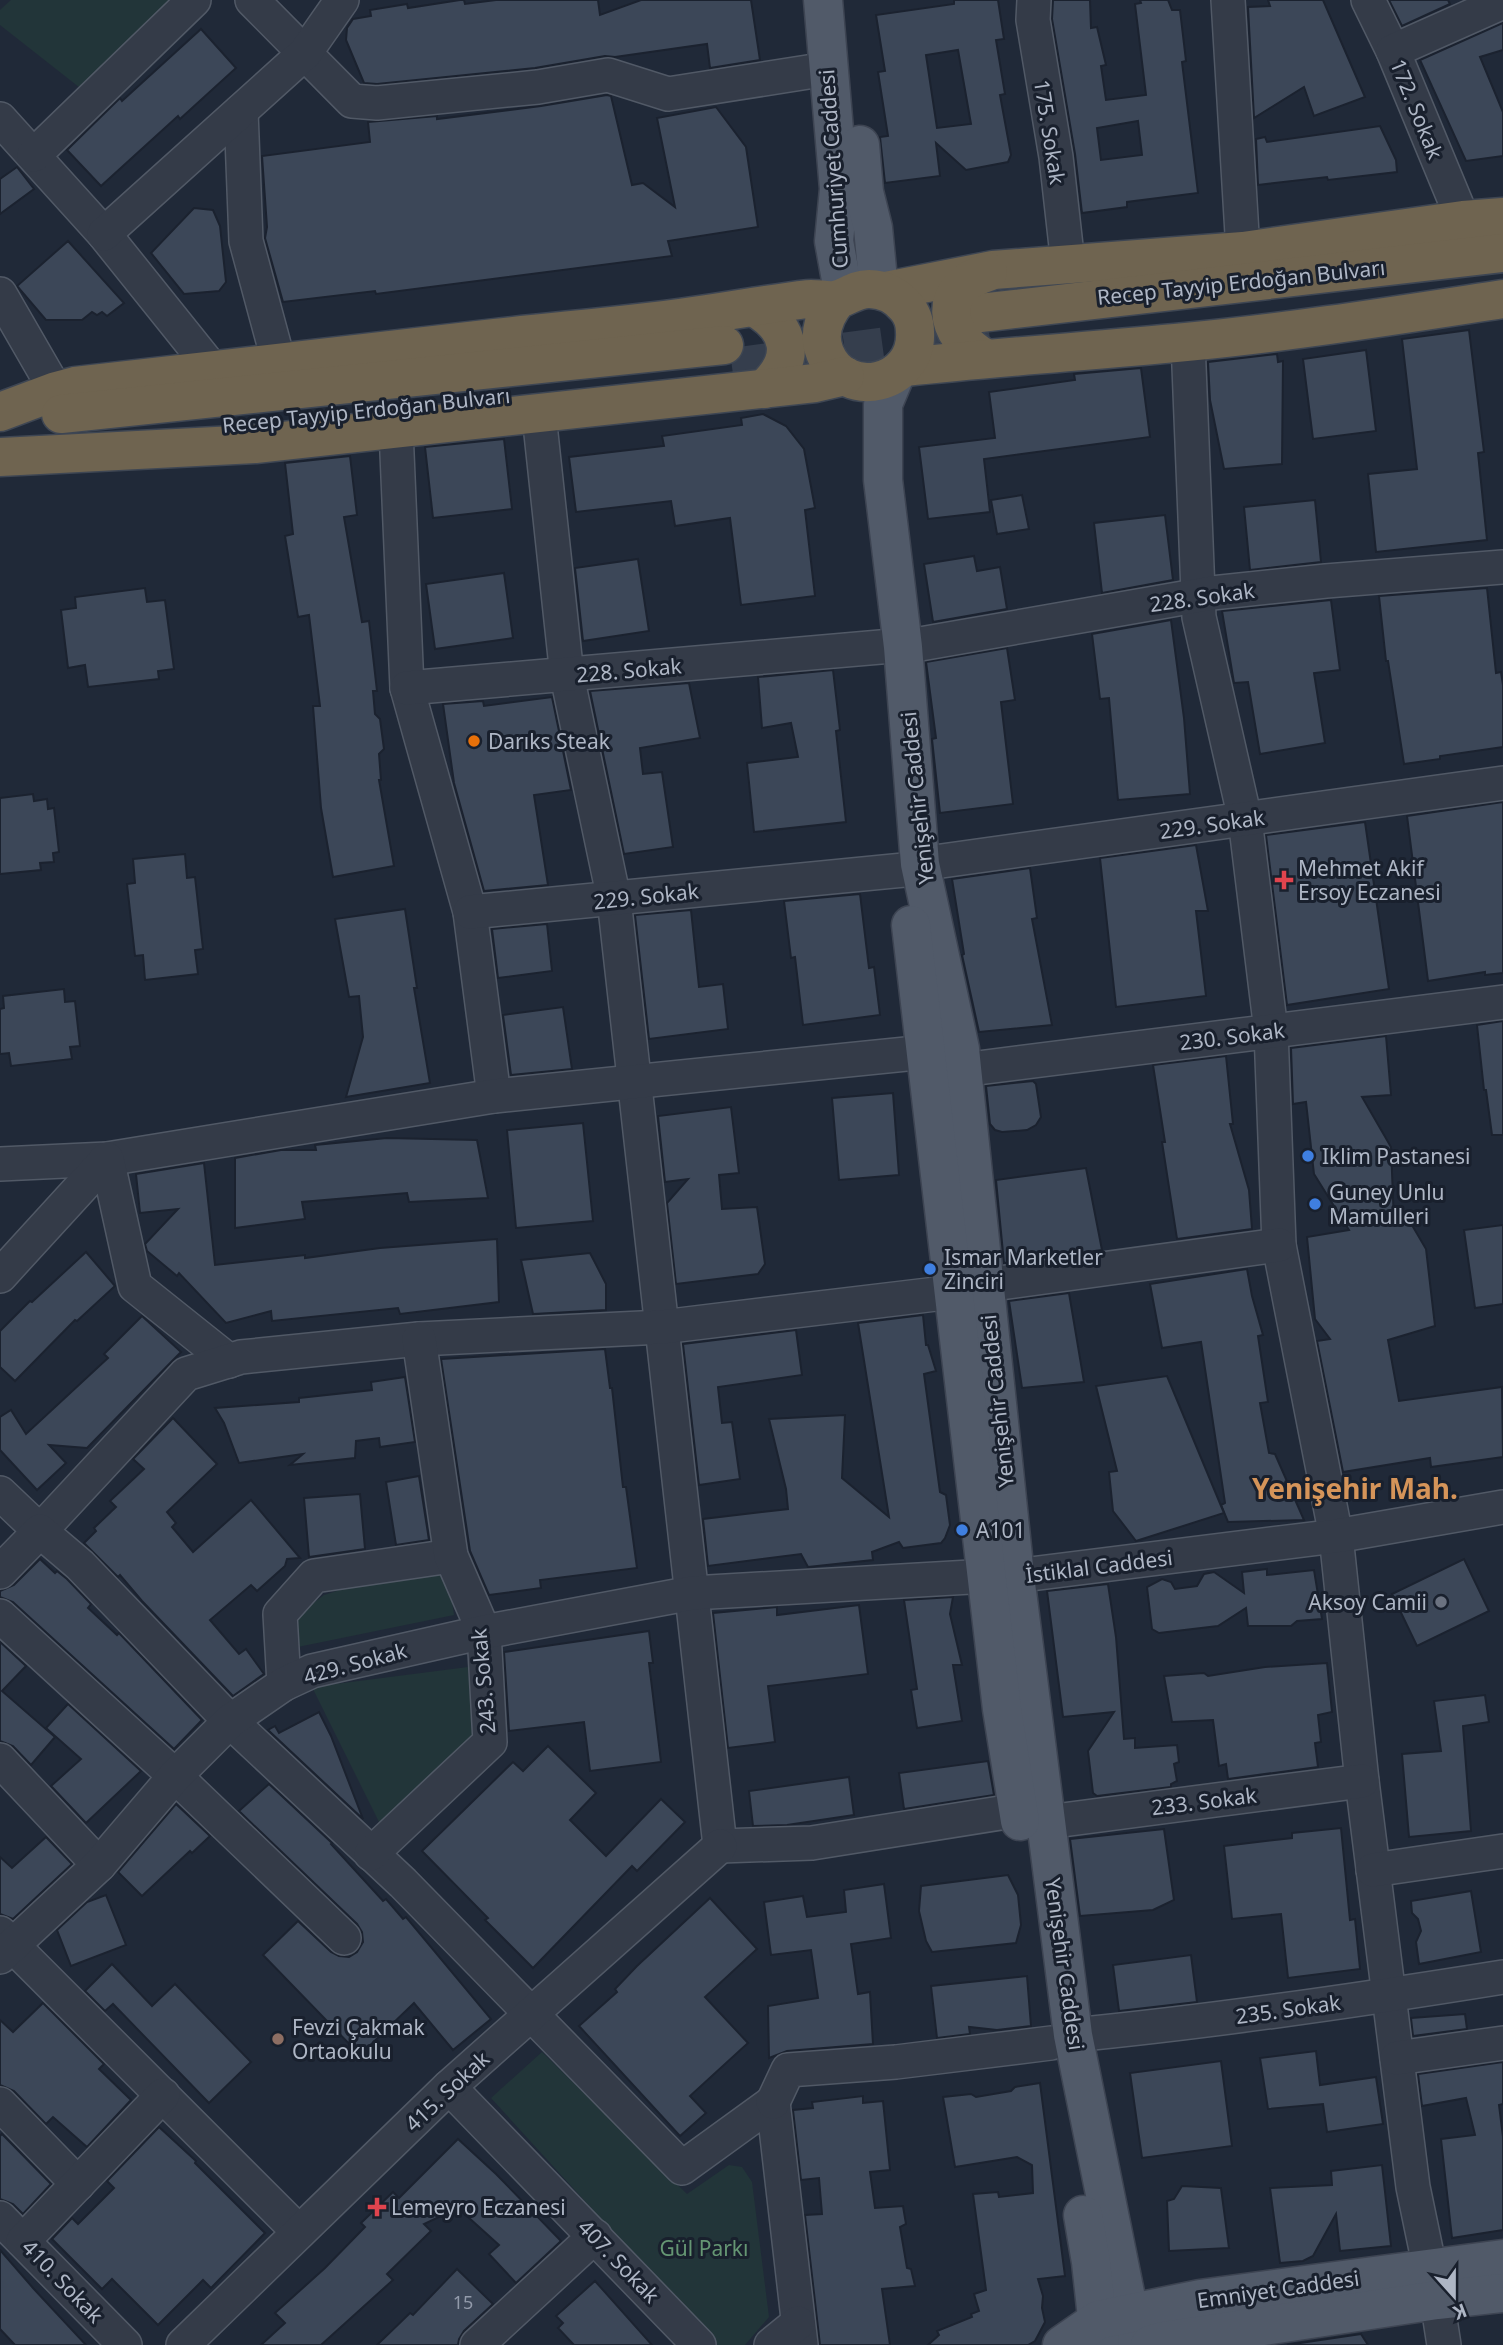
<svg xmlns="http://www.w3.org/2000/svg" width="1503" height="2345" font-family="'Noto Sans',sans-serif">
<rect width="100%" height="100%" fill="#202938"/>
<g fill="#223539">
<path d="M11 0H177L84 91 0 25V10Z"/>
<path d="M448 1573 454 1615 288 1649 295 1617 324 1595 343 1589Z"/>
<path d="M468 1667 474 1744 382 1828 312 1687Z"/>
<path d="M542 2052 687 2194 729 2165 742 2167 752 2182 769 2317 745 2345H716L491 2098Z"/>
</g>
<g fill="#3c4758" stroke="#1b222f" stroke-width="2" fill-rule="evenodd">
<path d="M460 0H464L465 4 496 0H598L600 15 641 0H751L760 60 710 68 707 44 615 57 605 56 535 68 377 84 364 83 346 40 347 28 353 19 371 16 370 10 407 4 408 8Z"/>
<path d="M954 0H998L1004 39 996 40 1005 94 1000 95 1011 155 1008 162 966 170 936 143 940 176 885 183 880 137 888 136 878 72 885 71 876 15 954 4ZM958 50 971 124 937 128 926 55Z"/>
<path d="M1053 0H1090L1091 28 1097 27 1106 65 1101 66 1106 100 1146 95 1135 4 1141 3 1140 0H1168L1172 10H1180L1186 61 1182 62 1198 193 1127 202V207L1082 213 1075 154 1052 19ZM1138 121 1142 155 1101 160 1097 128Z"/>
<path d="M1268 0H1323L1365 97 1314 116 1304 87 1254 118 1248 7 1270 6Z"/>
<path d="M1389 0H1448L1450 4 1402 26Z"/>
<path d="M1503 23V50L1480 57 1503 112V156L1466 161 1420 60Z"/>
<path d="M201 29 236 68 180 119 178 116 101 186 67 150 120 98 122 101Z"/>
<path d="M607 95 611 96 632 185 643 183 675 207 657 118 716 107 746 147 758 227 668 241 672 256 376 294 375 291 283 302 265 238 267 227 262 156 370 142 368 122 437 116V119L541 106Z"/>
<path d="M1380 126 1396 160 1397 172 1328 180 1327 177 1258 185 1256 139 1265 137 1267 142Z"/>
<path d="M17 167 34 189 0 214V179Z"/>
<path d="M194 208 213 210 220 226 226 282 219 291 184 294 151 253Z"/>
<path d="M68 241 124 303 107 316 102 312 97 315 92 312 82 320H46L17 286Z"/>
<path d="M1469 330 1484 452 1478 453 1487 540 1376 552 1368 474 1417 469 1402 339Z"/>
<path d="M1366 350 1376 431 1313 439 1303 359Z"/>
<path d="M1277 354 1278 362 1283 361 1282 464 1224 469 1210 400 1208 362Z"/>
<path d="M1141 368 1150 437 984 459 990 512 928 519 919 447 995 438 989 392 1075 380 1074 374Z"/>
<path d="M763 414 786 426 804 449 815 508 805 510 815 596 741 605 730 518 675 526 671 501 576 512 569 457 664 446 662 436 742 425 741 418Z"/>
<path d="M504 439 512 509 433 518 425 447Z"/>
<path d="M350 456 357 515 344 517 362 622 369 621 377 691H373L375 714 380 719 384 749 379 754 381 780H379L394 866 333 877 321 808 313 706H320L309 615 298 617 285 536 293 534 285 463Z"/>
<path d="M1022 495 1029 529 997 534 991 500Z"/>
<path d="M1315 500 1321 562 1250 570 1244 507Z"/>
<path d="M1165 515 1173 580 1102 593 1094 523Z"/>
<path d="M974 556 977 571 1000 567 1007 609 933 622 924 564Z"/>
<path d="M638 559 649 631 583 641 575 568Z"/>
<path d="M504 573 513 638 435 649 426 584Z"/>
<path d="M145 588 147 602 165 600 174 669 158 671 159 679 88 687 85 665 68 668 61 610 76 608 75 597Z"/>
<path d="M1487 588 1496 673 1501 672 1503 685V747L1440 756V759L1404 764 1388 661H1386L1379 596Z"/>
<path d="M1331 600 1340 670 1314 673 1325 743 1260 754 1248 682 1234 683 1222 611Z"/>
<path d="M1171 620 1184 718 1190 794 1118 800 1109 698 1100 699 1092 634Z"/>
<path d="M1007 648 1015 700 1001 702 1013 804 940 813 932 739 936 738 926 662Z"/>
<path d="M833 670 840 730 836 731 846 822 754 832 747 763 798 757 791 723 762 728 758 677Z"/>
<path d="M689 683 700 738 640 748 643 774 662 772 673 847 624 854 590 691Z"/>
<path d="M552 697 571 790 534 795 548 885 484 891 454 783 443 704 483 701 484 706Z"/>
<path d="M33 794 34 801 47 799 48 809 54 808 59 852 53 853 54 862 40 863 41 870 0 874V798Z"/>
<path d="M1503 802V973L1485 975V972L1428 981 1407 816Z"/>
<path d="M1365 822 1389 989 1287 1005 1266 835Z"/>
<path d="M1196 845 1208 911H1196L1206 996 1116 1007 1100 858Z"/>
<path d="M185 854 187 878 195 877 203 949 195 950 198 974 145 980 143 955 135 956 127 884 135 883 133 859Z"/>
<path d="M1030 868 1037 918 1032 919 1052 1025 979 1032 962 955 964 954 952 879Z"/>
<path d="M860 894 869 968 874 967 880 1015 803 1025 795 957 791 958 784 901Z"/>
<path d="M405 909 417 988H414L430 1083 346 1097 363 1037 359 996 349 997 335 919Z"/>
<path d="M691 910 699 987 723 984 728 1029 649 1039 635 915Z"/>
<path d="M547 924 552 971 498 978 492 929Z"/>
<path d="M64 989 65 1002 75 1001 80 1046 70 1047 72 1059 11 1066 9 1053 0 1054V1009L4 1008 3 996Z"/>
<path d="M563 1007 572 1069 511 1075 503 1015Z"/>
<path d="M1503 1021V1135H1492L1486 1090H1484L1477 1025Z"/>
<path d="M1386 1036 1391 1095 1362 1097 1391 1147 1394 1223 1409 1220 1426 1249 1435 1326 1388 1340 1399 1401 1502 1387 1503 1457 1431 1467 1430 1458 1343 1472 1317 1341 1330 1339 1315 1319 1307 1237 1349 1230 1314 1174 1306 1102 1293 1104 1291 1048Z"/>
<path d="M1226 1056 1233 1124H1230L1249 1190 1252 1229 1177 1239 1162 1142H1165L1153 1065Z"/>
<path d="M1033 1081 1036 1084 1041 1117 1036 1125 1027 1130 1002 1132 995 1130 990 1124 986 1086Z"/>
<path d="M893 1093 899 1175 839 1180 832 1098Z"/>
<path d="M731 1107 739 1173 719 1175 722 1209 757 1207 765 1264 758 1274 676 1284 667 1203 688 1179 665 1182 658 1116Z"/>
<path d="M583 1123 593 1221 516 1228 507 1130Z"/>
<path d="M387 1138 477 1140 488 1198 409 1202 407 1193 302 1202 305 1219 235 1228V1158L281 1150H316L315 1145Z"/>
<path d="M204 1163 215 1265 305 1255V1258L380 1248 497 1239 499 1302 400 1314 398 1308 272 1321 271 1311 226 1323 179 1273 177 1276 147 1251 145 1244 178 1209 140 1213 136 1174Z"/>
<path d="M1086 1168 1102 1250 1004 1263 996 1180Z"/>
<path d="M1503 1225V1304L1475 1308 1464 1230Z"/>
<path d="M86 1252 115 1286 77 1321 75 1320 15 1381 0 1367V1331L30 1301 32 1302Z"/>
<path d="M590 1253 606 1284V1310L533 1314 521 1260Z"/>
<path d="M1247 1269 1252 1296 1263 1335 1258 1336 1268 1402 1260 1403 1269 1453 1275 1454 1304 1520 1228 1522 1221 1505 1225 1503 1201 1342 1162 1348 1150 1284Z"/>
<path d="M1069 1293 1084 1382 1022 1388 1009 1301Z"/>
<path d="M923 1315 926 1345H928L936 1371 924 1374 940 1492 946 1495 950 1525 945 1538 941 1543 903 1548 899 1542 872 1552 873 1560 808 1567 801 1554 708 1566 703 1519 788 1509 786 1489 769 1419 845 1415 842 1478 889 1517 858 1323Z"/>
<path d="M142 1316 181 1352 87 1448 49 1445 66 1463 37 1490 0 1450V1417L11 1410 26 1434 108 1358 104 1354Z"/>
<path d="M796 1330 802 1375 718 1387 722 1423 732 1422 740 1479 699 1485 683 1344Z"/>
<path d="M605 1349 610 1388H612L623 1487H626L637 1568 540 1580 541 1588 489 1595 470 1551 441 1359Z"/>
<path d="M1167 1376 1224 1513 1136 1541 1113 1511 1109 1472 1117 1471 1096 1386Z"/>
<path d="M405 1377 415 1442 380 1447 379 1438 356 1441 355 1458 290 1465 303 1454 239 1463 224 1423 215 1408 299 1402V1398L372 1390 371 1382Z"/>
<path d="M173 1418 217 1464 167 1512 176 1523 172 1527 193 1552 251 1500 300 1558 287 1559 285 1566 257 1591 251 1585 210 1620 239 1654 246 1649 264 1674 233 1696 142 1601 120 1575 118 1577 84 1543 96 1531 94 1528 116 1507 110 1501 144 1469 133 1459Z"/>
<path d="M419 1476 429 1540 396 1545 386 1482Z"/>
<path d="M360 1494 365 1549 309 1557 304 1498Z"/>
<path d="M40 1559 55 1573 57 1571 67 1579 91 1604 88 1608 117 1635 119 1633 202 1720 174 1749 13 1602 0 1597V1591L14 1585Z"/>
<path d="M1464 1559 1489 1611 1417 1646 1392 1594Z"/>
<path d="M1267 1569V1575L1314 1570 1322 1619 1297 1621 1291 1626H1248L1246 1608 1218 1626 1159 1633 1152 1629 1147 1587 1162 1579 1171 1582 1175 1589 1197 1586 1204 1574 1214 1572 1244 1593 1242 1572Z"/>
<path d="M1108 1584 1116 1637 1124 1739 1135 1738V1748L1177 1745 1179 1762 1174 1764 1177 1781 1171 1784V1787L1097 1796 1093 1793 1088 1751 1114 1712 1063 1717 1047 1591Z"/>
<path d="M953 1597 950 1614 962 1665H953L962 1721 917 1728 911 1690 917 1689 904 1600Z"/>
<path d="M859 1605 868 1674 768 1686 775 1742 728 1748 713 1613 777 1607V1615Z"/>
<path d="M649 1631 653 1663H649L661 1762 590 1771 584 1722 509 1731 504 1652Z"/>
<path d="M0 1642 26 1666 2 1691 55 1737 31 1765 13 1746 0 1741Z"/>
<path d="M1327 1663 1332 1712 1318 1715 1321 1742 1315 1743 1318 1767 1228 1779 1226 1764 1219 1766 1213 1720 1172 1722 1164 1676 1204 1673 1208 1676 1265 1667Z"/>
<path d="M1485 1695 1489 1722 1463 1726 1471 1831 1409 1837 1402 1754 1441 1751 1434 1701Z"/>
<path d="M68 1704 141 1771 86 1823 51 1786 81 1759 46 1728Z"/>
<path d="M319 1712 331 1736 363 1819 268 1730 275 1726 279 1733Z"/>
<path d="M548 1746 596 1793 570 1820 606 1856 661 1799 685 1822 637 1871 632 1866 533 1968 485 1920 488 1918 422 1851 513 1762 523 1771Z"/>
<path d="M988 1761 994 1795 904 1809 899 1773Z"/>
<path d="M849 1777 854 1815 787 1825 753 1826 749 1791Z"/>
<path d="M269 1784 332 1843 331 1844 383 1901 386 1899 403 1919 406 1917 491 2019 453 2050 414 2003 360 2055 263 1955 298 1921 331 1952 339 1956 349 1957 357 1952 363 1942 362 1932 357 1924 239 1811Z"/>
<path d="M176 1804 210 1836 192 1853 190 1851 142 1896 118 1872Z"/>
<path d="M1341 1828 1350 1920 1355 1919 1360 1969 1288 1978 1281 1914 1232 1919 1224 1846 1292 1838V1833Z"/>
<path d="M1164 1829 1174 1900 1153 1910 1080 1916 1070 1839Z"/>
<path d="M46 1837 72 1864 13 1919 0 1914V1857L12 1868Z"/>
<path d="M1008 1875 1018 1895 1021 1925 1016 1943 932 1952 926 1941 919 1911 921 1886Z"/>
<path d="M884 1884 891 1938 851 1944 858 1994 870 1992 873 2044 787 2051 769 2058 768 2006 818 1998 811 1950 771 1955 764 1902 803 1896 807 1917 846 1912 844 1890Z"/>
<path d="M1471 1891 1481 1952 1419 1964 1416 1942 1421 1931 1418 1919 1412 1913 1411 1901Z"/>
<path d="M106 1895 126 1945 71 1966 57 1930 87 1902Z"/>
<path d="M710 1898 757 1949 705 1997 748 2043 690 2096 706 2113 680 2136 579 2026 617 1992 615 1989 637 1966Z"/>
<path d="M1191 1955 1197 2002 1119 2011 1113 1965Z"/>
<path d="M112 1964 152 2006 175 1984 251 2062 209 2103 113 2004 105 2011 85 1991Z"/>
<path d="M1027 1976 1031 2026 997 2030 969 2027 970 2034 937 2038 931 1986Z"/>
<path d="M43 2003 104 2064 99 2069 131 2100 87 2147 53 2117 46 2124 14 2091 0 2085V2020L13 2032Z"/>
<path d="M1465 2014 1467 2029 1413 2036 1411 2018Z"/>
<path d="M1316 2051 1320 2085 1376 2077 1383 2124 1327 2132 1323 2104 1268 2109 1260 2058Z"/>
<path d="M1221 2061 1232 2146 1142 2158 1130 2073Z"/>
<path d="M1503 2062V2104L1499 2105 1503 2137V2230L1452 2238 1441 2139 1475 2135 1466 2098 1422 2106 1418 2074Z"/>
<path d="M1040 2083 1065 2276 1038 2279 1043 2296 1042 2308 1045 2322 1035 2341 1028 2345H928L939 2335 937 2331 972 2317 971 2314 979 2311 974 2294 986 2290 973 2194 998 2192 999 2197 1033 2193 1032 2165 1017 2157 955 2167 943 2097 971 2094 976 2097 1011 2091 1015 2087Z"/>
<path d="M863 2096V2103L883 2101 890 2170 870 2172 875 2208 903 2206 906 2224 900 2227 907 2268 911 2269 915 2286 882 2289 890 2345H820L805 2215 822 2214 819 2178 801 2180 793 2110 813 2108 812 2102Z"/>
<path d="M159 2127 196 2161 195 2163 265 2233 211 2288 203 2280 158 2325 112 2279 102 2289 52 2239 72 2218 78 2224 114 2188 107 2181Z"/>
<path d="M2 2134 51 2184 23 2214 13 2204 0 2199V2136Z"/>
<path d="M458 2139 496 2174 561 2241 516 2283 489 2254 499 2245 458 2208 424 2224 431 2231 387 2274 393 2280 321 2345H261L285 2323 275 2313 325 2268 365 2227 361 2223 393 2192 399 2198Z"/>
<path d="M1382 2165 1391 2246 1340 2251 1336 2214 1313 2256 1303 2261 1280 2263 1270 2188 1332 2185 1331 2171Z"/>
<path d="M1182 2186 1221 2188 1229 2248 1169 2251 1167 2201 1174 2199Z"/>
<path d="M0 2250 33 2288 86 2345H15L0 2329Z"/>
<path d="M457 2269 493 2304 464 2331 459 2339 458 2345H377L410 2313 413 2315Z"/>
<path d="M595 2281 652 2345H574L558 2328 563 2323 556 2316Z"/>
<path d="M1361 2334 1368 2345H1287Z"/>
</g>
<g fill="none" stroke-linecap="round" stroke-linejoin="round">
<path stroke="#353e4d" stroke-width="38" stroke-dasharray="38 19" stroke-linecap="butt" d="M732 367 989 332"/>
<defs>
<g id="minor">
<path d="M252 0 352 101 377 103 538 87 608 75 668 94 827 69"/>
<path d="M1034 0 1033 20 1056 157 1068 264"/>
<path d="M1228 0 1243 251"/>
<path d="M1368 0 1393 51 1463 220"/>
<path d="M1393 51 1503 2"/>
<path d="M241 111 246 241 279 363"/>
<path d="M0 119 104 234 213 370"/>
<path d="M34 155 194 0"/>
<path d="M104 234 305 53 342 0"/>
<path d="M0 294 56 391"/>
<path d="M1188 342 1199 617 1245 819 1271 1031 1279 1245 1336 1536 1362 1781 1413 2187 1430 2269"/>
<path d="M539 415 567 676 614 899 720 1846"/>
<path d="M396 430 407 688 470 912 494 1096"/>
<path d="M903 647 1212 593 1326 581 1503 567"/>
<path d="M407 688 892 646"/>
<path d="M920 864 1503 783"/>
<path d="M470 912 904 870"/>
<path d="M962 1070 1503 1002"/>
<path d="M0 1164 107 1159 494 1096 926 1052"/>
<path d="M0 1276 107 1159 135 1286 229 1361"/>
<path d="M985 1285 1279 1245"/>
<path d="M0 1493 40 1531 186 1374 241 1357 419 1339 662 1327 953 1292"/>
<path d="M0 1572 40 1531 80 1565 230 1721 403 1883 682 2168 773 2102 801 2345"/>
<path d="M0 1616 175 1776 344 1938"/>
<path d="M284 1684 280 1614 314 1576 451 1556"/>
<path d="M0 1760 99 1865"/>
<path d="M1047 1822 1362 1781"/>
<path d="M720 1846 812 1843 1019 1810"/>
<path d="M371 1854 490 1742 484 1632 451 1556 419 1339"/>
<path d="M1373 1870 1503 1851"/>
<path d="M0 1933 299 2232"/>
<path d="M0 1957 99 1865 175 1776 230 1721 284 1684 312 1671 484 1632 692 1593 988 1576H1015L1336 1536 1503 1507"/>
<path d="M1073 2035C1217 2021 1360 2000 1503 1977"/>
<path d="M1397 2058 1503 2043"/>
<path d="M449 2087 699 2345"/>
<path d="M773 2102 788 2070 896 2062 1051 2043"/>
<path d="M0 2104 78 2184"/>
<path d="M0 2218 125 2345"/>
<path d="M23 2241 163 2095"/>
<path d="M1437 2300 1444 2345"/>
<path d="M183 2345 449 2087 720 1846"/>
<path d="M477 2345 595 2236"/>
<path d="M771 2345 798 2323"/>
</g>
<g id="major">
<path d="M823 0 839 189 834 241 844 296"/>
<path d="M860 145 864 192 873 228 879 290"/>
<path d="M896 373 883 404V480L903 647 920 864 960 1049 1015 1576 1073 2035 1129 2313V2345"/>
<path d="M911 925 1002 1709 1020 1821"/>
<path d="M1083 2215 1091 2262 1100 2345"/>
<path d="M1062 2345 1098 2320 1200 2299 1503 2259"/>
<path d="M1150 2345 1163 2341 1437 2300 1503 2293"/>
</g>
<g id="highway">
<path d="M886 291 993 270 1243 251 1463 220 1503 217"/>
<path d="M754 307C792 329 797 359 764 389"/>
<path d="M980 313 1503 253"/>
<path d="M985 358C943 335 936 288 988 272"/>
<path d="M905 367C998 357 1092 351 1186 342 1292 332 1398 315 1503 299"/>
<path d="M0 412 56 391 75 386C215 370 355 354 495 338 565 330 637 325 707 314 741 309 774 303 808 299 818 298 830 302 839 299 850 295 857 289 869 289 884 289 897 296 906 307 912 314 915 323 915 332 918 385 845 402 825 353 817 333 825 314 838 299"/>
<path d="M61 414 724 345"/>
<path d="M0 457 255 444 815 383 845 376"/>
</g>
</defs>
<use href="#minor" stroke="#515966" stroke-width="36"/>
<use href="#major" stroke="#3d4452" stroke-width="41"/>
<use href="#highway" stroke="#3e4653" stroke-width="41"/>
<use href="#minor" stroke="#343b48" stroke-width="33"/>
<use href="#major" stroke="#515a69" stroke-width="38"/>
<use href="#highway" stroke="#6f6450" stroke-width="38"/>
</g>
<circle fill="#e8710a" stroke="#19202d" stroke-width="2.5" cx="474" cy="741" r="7"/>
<g fill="#e0444e" stroke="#19202d" stroke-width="2.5">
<path d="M1280.5 869.5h7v7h7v7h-7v7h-7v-7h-7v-7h7z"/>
<path d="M373.5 2196.5h7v7h7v7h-7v7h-7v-7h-7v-7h7z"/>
</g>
<g fill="#3f7fe0" stroke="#19202d" stroke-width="2.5">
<circle cx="1308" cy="1156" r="7"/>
<circle cx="1315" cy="1204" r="7"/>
<circle cx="930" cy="1269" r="7"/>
<circle cx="962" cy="1530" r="7"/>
</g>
<circle fill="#6b7280" stroke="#19202d" stroke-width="2.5" cx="1441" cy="1602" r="7"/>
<circle fill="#8d6e63" stroke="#19202d" stroke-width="2.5" cx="278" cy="2039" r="7"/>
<g text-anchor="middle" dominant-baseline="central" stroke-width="6" stroke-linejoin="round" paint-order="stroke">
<g font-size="18" fill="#929aaa">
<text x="463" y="2302">15</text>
</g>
<g font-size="21" fill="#aeb6c5" stroke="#19202d">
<text transform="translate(1417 109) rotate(68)">172. Sokak</text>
<text transform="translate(1050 132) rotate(81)">175. Sokak</text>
<text transform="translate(833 169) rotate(-94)">Cumhuriyet Caddesi</text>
<text transform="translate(1241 282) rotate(-6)">Recep Tayyip Erdoğan Bulvarı</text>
<text transform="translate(366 410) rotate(-6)">Recep Tayyip Erdoğan Bulvarı</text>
<text transform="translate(1202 597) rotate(-8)">228. Sokak</text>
<text transform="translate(629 670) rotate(-5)">228. Sokak</text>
<text transform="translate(917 798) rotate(-96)">Yenişehir Caddesi</text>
<text transform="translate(1212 824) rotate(-8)">229. Sokak</text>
<text transform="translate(646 896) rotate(-6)">229. Sokak</text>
<text transform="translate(1232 1036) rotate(-7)">230. Sokak</text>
<text transform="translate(997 1401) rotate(-96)">Yenişehir Caddesi</text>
<text transform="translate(1099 1566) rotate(-7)">İstiklal Caddesi</text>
<text transform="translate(355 1663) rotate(-15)">429. Sokak</text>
<text transform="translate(483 1681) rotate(-95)">243. Sokak</text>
<text transform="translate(1204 1801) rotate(-7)">233. Sokak</text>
<text transform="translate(1065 1964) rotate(82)">Yenişehir Caddesi</text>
<text transform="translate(1288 2009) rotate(-8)">235. Sokak</text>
<text transform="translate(447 2091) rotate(-43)">415. Sokak</text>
<text transform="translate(619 2261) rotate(46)">407. Sokak</text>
<text transform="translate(63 2281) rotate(46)">410. Sokak</text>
<text transform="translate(1278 2289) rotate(-8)">Emniyet Caddesi</text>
</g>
<g font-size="21" fill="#aeb6c5" stroke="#19202d" text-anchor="start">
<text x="488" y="741">Darıks Steak</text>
<text x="1298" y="868">Mehmet Akif<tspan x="1298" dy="24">Ersoy Eczanesi</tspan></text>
<text x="1322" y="1156">Iklim Pastanesi</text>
<text x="1329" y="1192">Guney Unlu<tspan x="1329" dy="24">Mamulleri</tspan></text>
<text x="944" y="1257">Ismar Marketler<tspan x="944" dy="24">Zinciri</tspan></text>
<text x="976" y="1530">A101</text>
<text x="1427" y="1602" text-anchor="end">Aksoy Camii</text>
<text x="292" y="2027">Fevzi Çakmak<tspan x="292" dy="24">Ortaokulu</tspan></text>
<text x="391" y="2207">Lemeyro Eczanesi</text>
</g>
<g font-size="21" fill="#659673" stroke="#19202d">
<text x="704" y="2248">Gül Parkı</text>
</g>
<g font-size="28" font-weight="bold" fill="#d59459" stroke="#19202d">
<text x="1355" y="1488">Yenişehir Mah.</text>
</g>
</g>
<g transform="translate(1454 2296) rotate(159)" stroke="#19202d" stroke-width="5" paint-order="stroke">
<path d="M0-5L12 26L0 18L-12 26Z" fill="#aeb6c5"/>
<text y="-10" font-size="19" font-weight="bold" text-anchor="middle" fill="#aeb6c5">K</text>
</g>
</svg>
